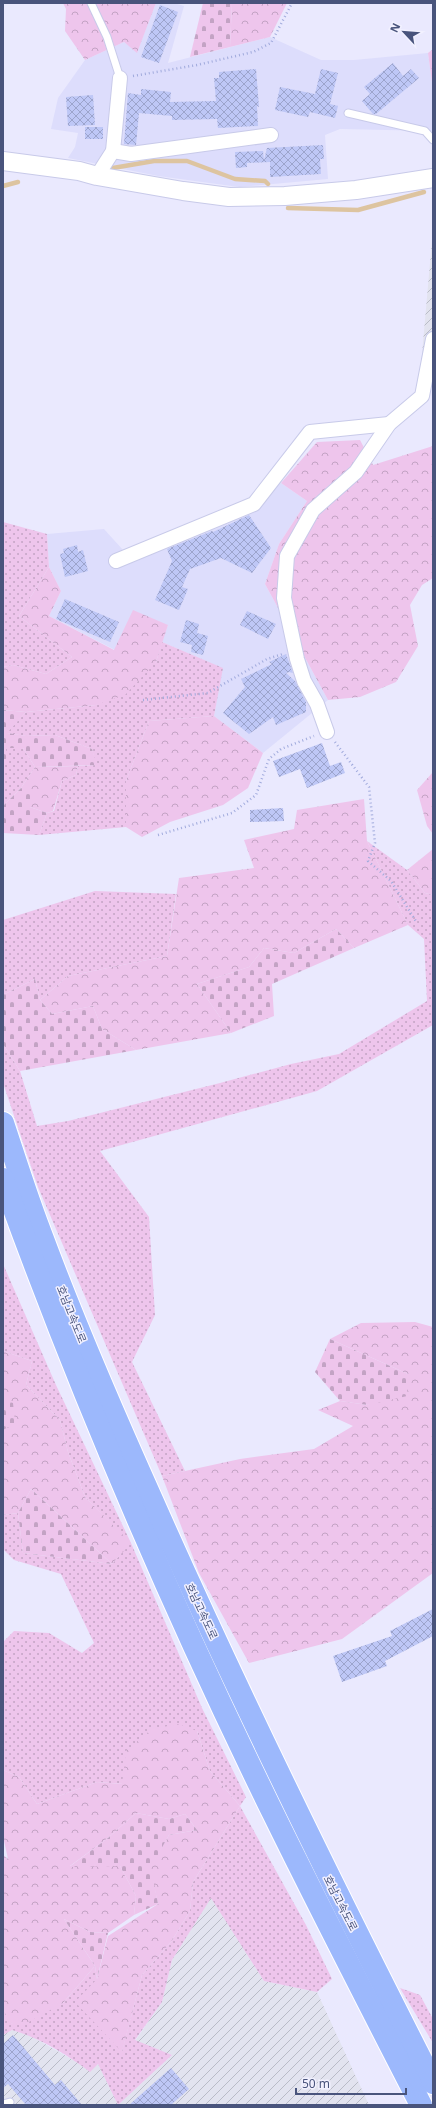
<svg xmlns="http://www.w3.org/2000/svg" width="436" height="2108" font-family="'Noto Sans','Noto Sans KR',sans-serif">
<defs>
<pattern id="industrial-furrows" width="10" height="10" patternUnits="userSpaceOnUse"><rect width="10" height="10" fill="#e2e3ef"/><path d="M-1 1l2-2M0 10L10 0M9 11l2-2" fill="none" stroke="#b9bbc7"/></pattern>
<pattern id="grass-dots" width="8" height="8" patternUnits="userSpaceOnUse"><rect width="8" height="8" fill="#eec5ec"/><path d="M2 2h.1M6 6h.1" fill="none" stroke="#c3a3c4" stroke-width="1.8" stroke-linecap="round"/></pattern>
<pattern id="forest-crowns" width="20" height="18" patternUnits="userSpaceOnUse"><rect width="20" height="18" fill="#eec5ec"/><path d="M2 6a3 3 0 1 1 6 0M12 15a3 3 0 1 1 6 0" fill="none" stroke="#c3a3c4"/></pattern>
<pattern id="cemetery-stones" width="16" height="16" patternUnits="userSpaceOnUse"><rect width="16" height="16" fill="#eec5ec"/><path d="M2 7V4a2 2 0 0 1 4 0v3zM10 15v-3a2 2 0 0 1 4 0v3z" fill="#c3a3c4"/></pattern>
<pattern id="building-cross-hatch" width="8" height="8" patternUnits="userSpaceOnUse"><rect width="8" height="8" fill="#bec7f6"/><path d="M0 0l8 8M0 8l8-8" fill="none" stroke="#9ca4cc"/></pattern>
</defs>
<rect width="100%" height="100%" fill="#eae9fe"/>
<g fill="#ddddfc">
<path d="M156 3H174L184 6 168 63 270 37 321 60H354L428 53 433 90V131L340 129 325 135 328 179 239 187 158 176 68 158 75 147 78 133 51 129 58 98 85 60 124 42 137 52Z"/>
<path d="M281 483 307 501 279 544 265 584 328 700 263 753 214 716 222 668 162 642 168 625 115 650 49 616 61 591 49 567 47 534 104 529 123 550 249 501Z"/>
</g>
<g fill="url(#industrial-furrows)">
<path d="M433 229V380L418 382 422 354Z"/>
<path d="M211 1897 264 1981 317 1992 369 2105H3V2035L12 2030 31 2036 75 2061 89 2071 98 2064 118 2105 172 2055 135 2041 162 2002 172 1960Z"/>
</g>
<g fill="url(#grass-dots)">
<path d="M3 522 47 534 49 567 19 616 72 657 46 674 13 665 3 667Z"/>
<path d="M162 642 223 668 214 716 149 721 126 781V827L39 835 47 813 54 811 62 781 76 775 78 766 96 765 92 749 55 735 26 736 6 733 26 712 96 705 156 662Z"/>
<path d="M6 748H23L35 767 21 788 3 806V759H6Z"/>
<path d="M367 841 407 870 425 893 433 895V1025L317 1091 100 1151 149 1217 155 1315 132 1362 185 1471 162 1476 38 1187 3 1083V1044L20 1071 37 1126 68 1121 220 1083 291 1064 339 1054 427 1001 424 939 408 925Z"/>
<path d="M95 891 176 894 167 956 68 976 40 1000 35 979 3 995V920Z"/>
<path d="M3 1264 56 1385 131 1543 202 1708 246 1797 240 1806 306 1925 332 1979 317 1992 264 1981 211 1898 172 1960 162 2002 135 2040 172 2055 118 2105 98 2064 90 2072C66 2054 40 2038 12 2030L3 2035V2008L11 2024 63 2003 95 1966 97 1979 122 2051 142 1975 171 1942 190 1911 193 1882 240 1806 210 1771 197 1731 123 1784 97 1782 37 1804 19 1777 3 1770V1642L14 1631 49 1633 82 1653 94 1643 61 1574 14 1560 3 1549V1515L18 1513 23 1553 112 1564 130 1543 85 1497 68 1452 60 1420 26 1385 32 1361 3 1351Z"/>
<path d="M400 1988 420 1995 433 2019V2043Z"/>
</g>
<g fill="url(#forest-crowns)">
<path d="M63 3H156L137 53 124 42 85 60 65 31 66 9Z"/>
<path d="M232 3H287L270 37 230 47Z"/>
<path d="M433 49V90L428 53Z"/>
<path d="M360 440 373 465 433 446V578L422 585 410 605 418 646 396 682 360 697 328 700 265 584 279 544 307 501 281 483 317 442Z"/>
<path d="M49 567 61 591 49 616 114 650 133 610 168 625 156 662 125 695 96 705 26 712 3 710V667L13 665 46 674 72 657 19 616Z"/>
<path d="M214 716 263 753 248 788 223 805 170 822 142 837 126 827V781L149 721Z"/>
<path d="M78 766 76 775 62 781 53 811 47 813 30 807 21 788 35 767Z"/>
<path d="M433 772V834L427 826 417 790Z"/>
<path d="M364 799 367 841 408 925 354 948 336 929 294 953 264 948 249 967 197 984 231 1033 136 1050 102 1029 93 1006 52 1014 40 1000 68 976 167 956 179 878 254 868 244 840 294 829 297 810Z"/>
<path d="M433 849V895L425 893 407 870Z"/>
<path d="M415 1322 433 1327V1573L342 1639 249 1663 199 1573 162 1476 240 1459 314 1449 353 1426 318 1410 340 1401 368 1405 408 1374 330 1339 361 1323Z"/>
<path d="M3 1351 32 1361 26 1385 60 1420 68 1452 85 1497 131 1543 112 1564 31 1489 18 1513 3 1515Z"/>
<path d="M179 1724 197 1731 210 1771 240 1806 193 1882 190 1911 171 1942 142 1975 122 2052 75 2002 97 1979 108 1936 158 1904 150 1867 169 1835 197 1830 185 1814 169 1819 136 1813 108 1838 70 1866H120L136 1896 134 1915 108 1933 90 1932 64 1919 95 1966 63 2003 27 2023 10 2024 3 2008V1855L8 1859 3 1836V1770L19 1777 37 1804 97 1782 122 1784 126 1751 152 1729Z"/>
</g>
<g fill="url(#cemetery-stones)">
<path d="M203 3H232L230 47 190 57Z"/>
<path d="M3 710 26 712 7 733 27 736 55 735 92 749 97 765 35 767 23 748H6L7 759H3Z"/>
<path d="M21 788 31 794 30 807 47 813 39 835 3 833V806Z"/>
<path d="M336 929 354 948 272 984 274 1016 231 1033 197 984 249 967 264 948 294 953Z"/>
<path d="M35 979 40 1000 52 1014 93 1006 102 1029 136 1050 20 1071 3 1044V995Z"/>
<path d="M330 1339 408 1374 407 1396 368 1405 340 1401 315 1372Z"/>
<path d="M3 1400 13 1403 15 1423 3 1430Z"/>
<path d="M31 1489 112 1564 23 1553 18 1513Z"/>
<path d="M136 1813 169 1819 185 1814 197 1830 169 1835 151 1867 158 1904 134 1915 136 1896 120 1866 69 1867 108 1838Z"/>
<path d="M64 1919 90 1932 108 1933 97 1979 95 1966Z"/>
</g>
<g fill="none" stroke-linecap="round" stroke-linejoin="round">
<g stroke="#ddc4a0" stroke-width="4.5">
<path d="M107 169 154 161H187L235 179 265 181 268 184"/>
<path d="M3 186 18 182"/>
<path d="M288 208 358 210 424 192"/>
</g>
</g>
<g fill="url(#building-cross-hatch)">
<path d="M160 5 178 12 159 63 141 57Z"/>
<path d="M393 63 403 76 411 69 419 78 376 114H373L362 101 370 94 364 87Z"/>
<path d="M256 69 259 107 257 106 258 126 218 128 217 119 172 120V116L139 113 136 145 124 144 128 93 141 95V89L171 92 170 102 216 101 214 78H219V72Z"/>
<path d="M321 69 338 73 330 104 338 106 335 118 310 112 308 117 275 110 280 87 315 94Z"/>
<path d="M93 95 95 125 68 126 66 97Z"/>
<rect x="85" y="127" width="18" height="12"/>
<path d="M323 145 324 159H320L321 174 270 177V162L247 163V167L236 168 235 152 263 151 264 160 267 148Z"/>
<path d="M249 515 271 548 252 573 221 558 190 569 182 587 188 589 179 610 155 600 172 561 167 549 212 531 213 532Z"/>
<path d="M77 545 78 552 83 550 88 571 65 577 60 554 64 553 63 549Z"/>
<path d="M65 599 119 622 110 642 56 619Z"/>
<path d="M247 611 276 624 268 639 240 625Z"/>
<path d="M186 620 199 624 197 633 208 636 203 655 191 652 192 645 180 642Z"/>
<path d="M286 654 293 673 289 672 286 673 295 681 306 702V712L276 725 273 717 249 734 223 713 245 687 241 679 272 664 269 662Z"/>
<path d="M322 743 330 766 341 762 345 773 307 788 300 769 279 777 273 761Z"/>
<path d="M283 808 284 821 250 822V810Z"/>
<path d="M433 1609V1636L385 1661 387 1666 342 1682 333 1656 392 1636 390 1631Z"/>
<path d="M13 2035 55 2085 61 2080 82 2105H26L8 2084 3 2088V2044Z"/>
<path d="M171 2068 189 2089 171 2105H129Z"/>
</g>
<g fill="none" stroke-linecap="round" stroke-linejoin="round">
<defs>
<g id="service">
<path d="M91 3 107 37 120 78"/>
<path d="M348 113 425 131 433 140"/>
<path d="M3 2104 10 2102"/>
</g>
<g id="minor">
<path d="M113 151 131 154 271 135"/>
<path d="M97 176 113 151 120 78"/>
<path d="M116 561 254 504 310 432 389 424"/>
<path d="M327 732 317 704 304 681 297 659 284 598 287 556 313 510 356 472 389 424 422 396 433 339"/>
</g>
<path id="tertiary" d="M3 161 79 171 97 176 183 191 229 197 285 196 356 190 433 178"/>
<g id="motorway">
<path d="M3 1123C16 1162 28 1201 43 1239 76 1328 114 1415 153 1502 240 1699 335 1891 433 2083"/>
<path d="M3 1179C81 1395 172 1607 273 1813 321 1911 371 2008 421 2105"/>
</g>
</defs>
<use href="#service" stroke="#c8cae9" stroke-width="9"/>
<use href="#minor" stroke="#c8cae9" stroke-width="16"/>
<use href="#tertiary" stroke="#c8cae9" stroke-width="20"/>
<use href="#motorway" stroke="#fff" stroke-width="24"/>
<g stroke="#a0aadc" stroke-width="2.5" stroke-dasharray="1 3" stroke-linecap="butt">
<path d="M133 76 197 65 253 52 271 43 292 3"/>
<path d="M143 700 208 693 267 659 283 654"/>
<path d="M335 742 369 787 375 843 368 861 391 881 417 923"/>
<path d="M158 835 232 813 256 795 269 759 281 749 314 736"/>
</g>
<use href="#service" stroke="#fff" stroke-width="7"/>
<use href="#minor" stroke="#fff" stroke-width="14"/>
<use href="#tertiary" stroke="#fff" stroke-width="18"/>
<use href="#motorway" stroke="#9cb8fc" stroke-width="22"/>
</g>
<g text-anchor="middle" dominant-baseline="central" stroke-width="3" stroke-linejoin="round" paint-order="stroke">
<g font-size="11" fill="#49547c" stroke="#f2f1ff">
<text transform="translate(72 1314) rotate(68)">호남고속도로</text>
<text transform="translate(202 1611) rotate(65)">호남고속도로</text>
<text transform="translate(341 1903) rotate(63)">호남고속도로</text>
</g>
</g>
<rect width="436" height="2108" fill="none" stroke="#49547c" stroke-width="8"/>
<g transform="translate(404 32) rotate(296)" stroke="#f2f1ff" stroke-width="3" paint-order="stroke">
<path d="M0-3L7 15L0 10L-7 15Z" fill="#49547c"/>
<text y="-6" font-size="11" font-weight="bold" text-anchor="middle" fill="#49547c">N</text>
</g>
<path d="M296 2088v6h110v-6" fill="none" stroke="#49547c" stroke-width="2"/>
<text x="302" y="2088" font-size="12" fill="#49547c" stroke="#f2f1ff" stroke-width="3" paint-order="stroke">50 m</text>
</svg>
